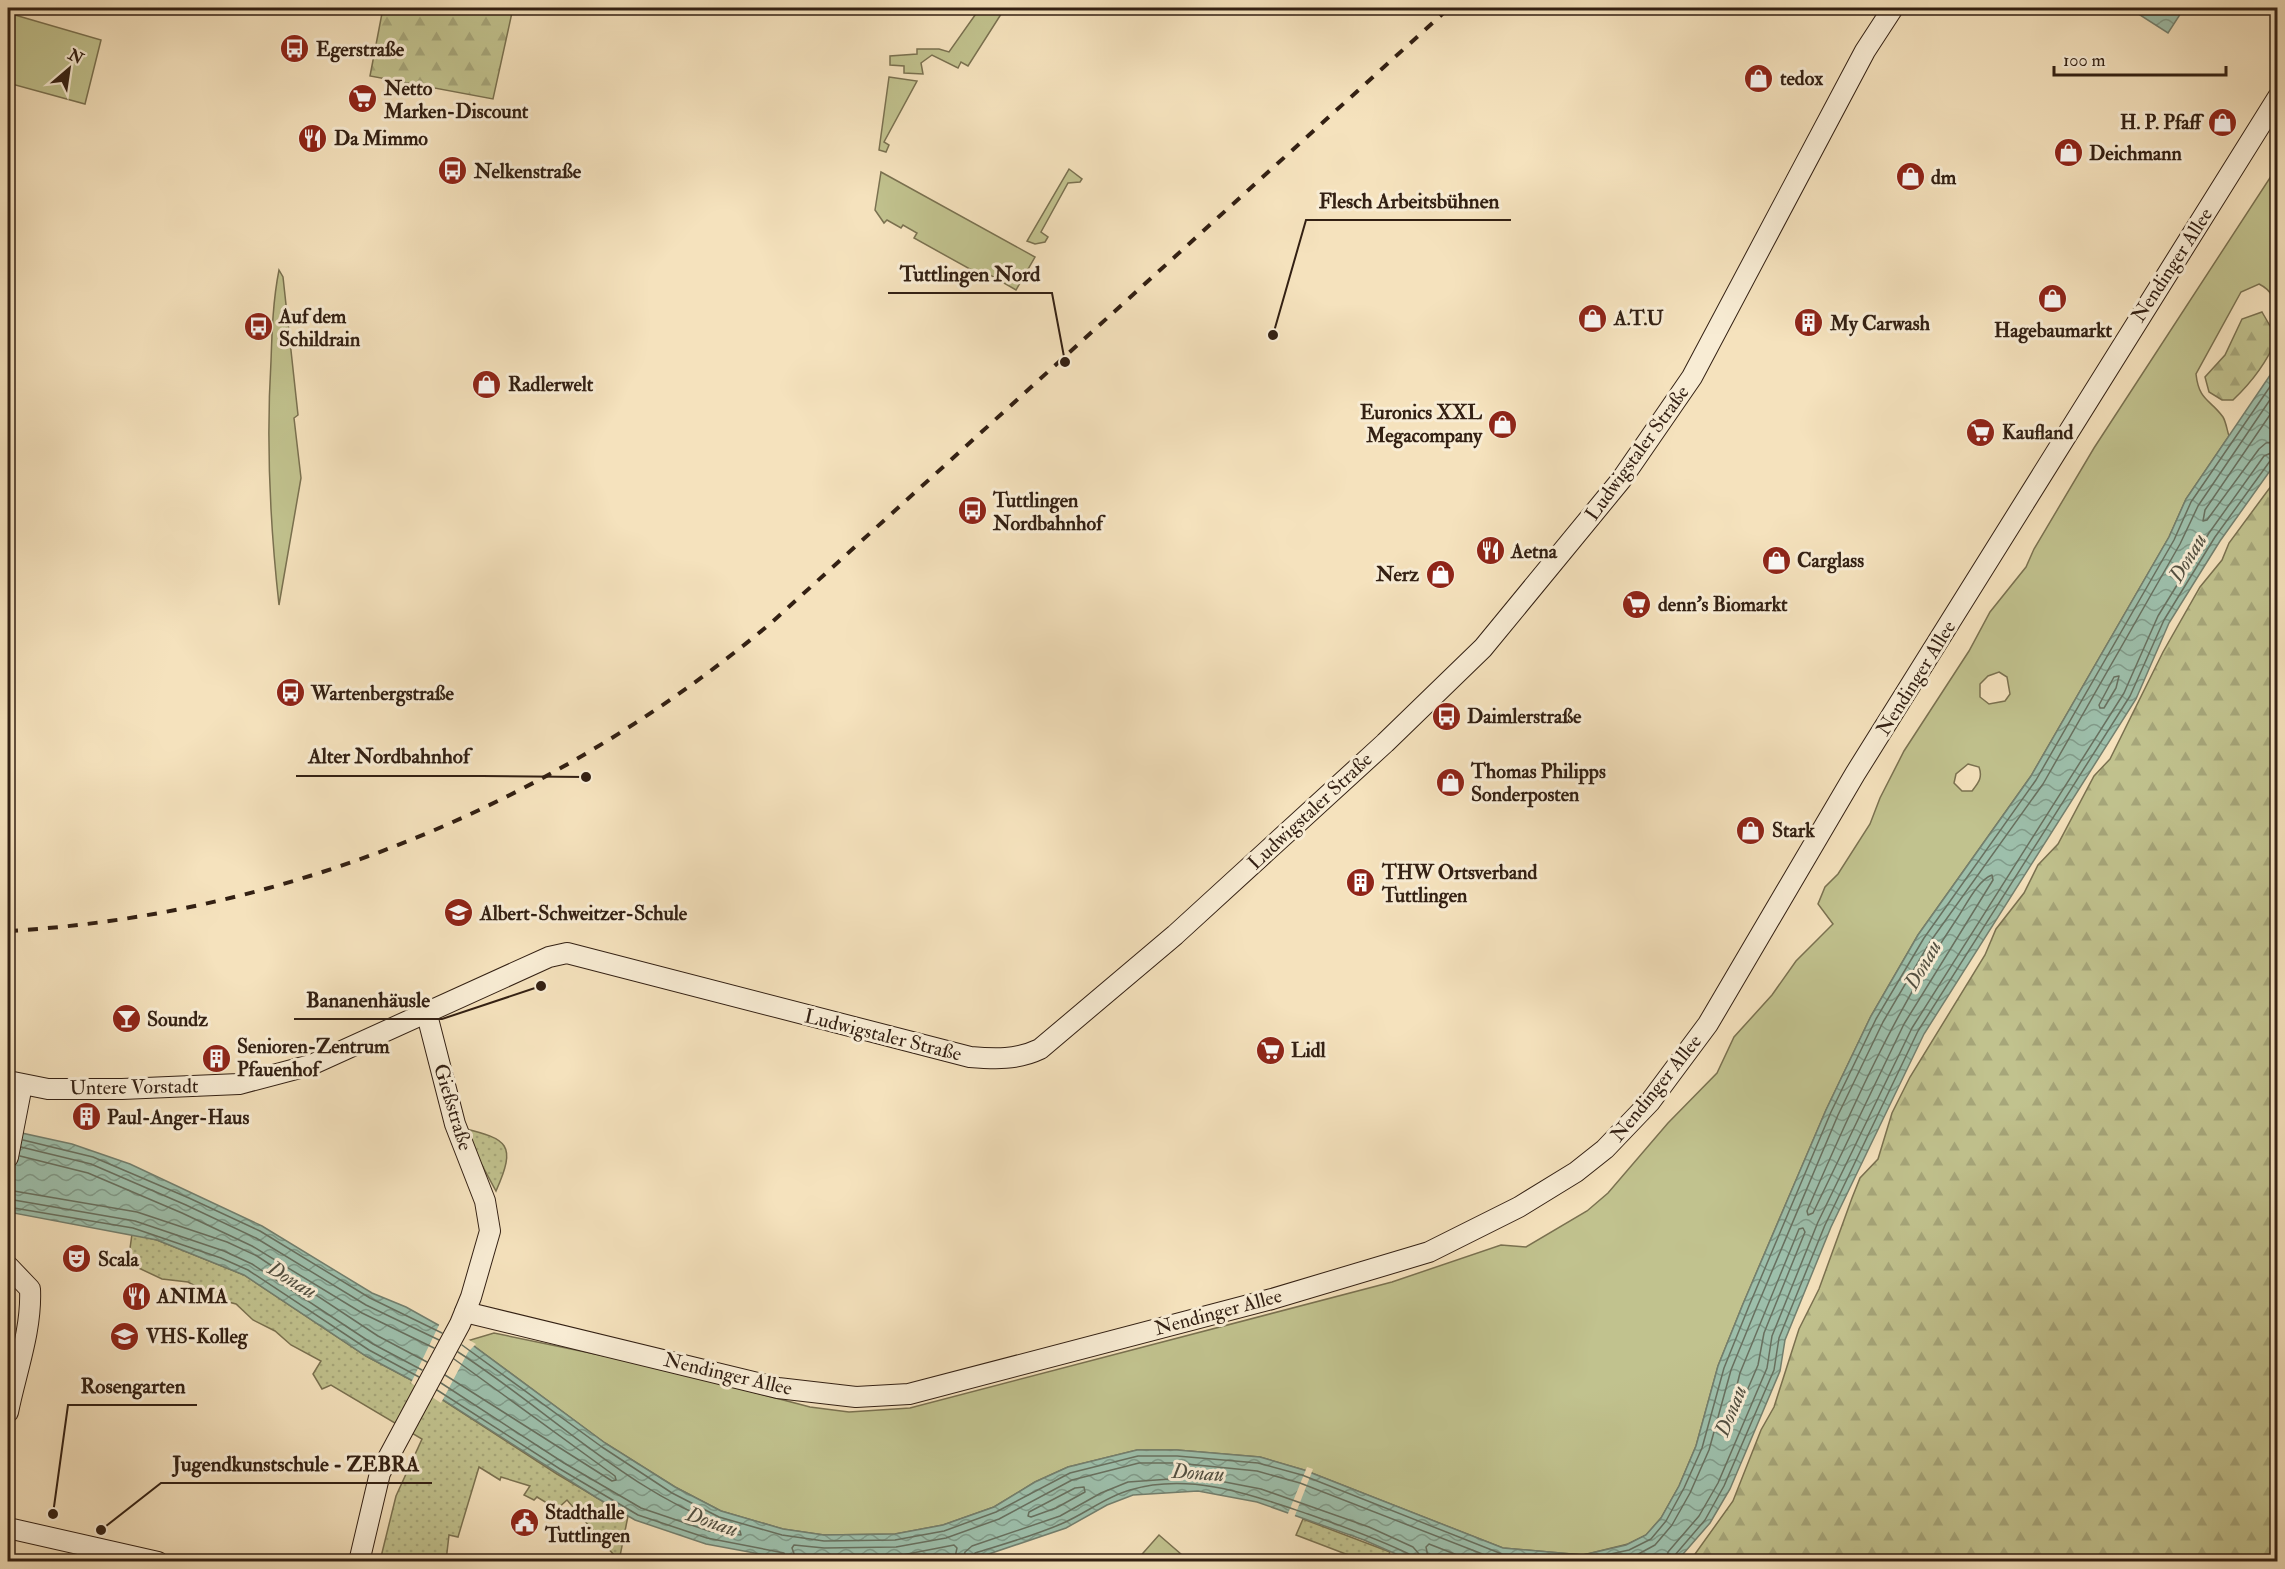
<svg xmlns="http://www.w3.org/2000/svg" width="2285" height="1569" font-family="'IM FELL Double Pica',serif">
<defs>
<pattern id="forest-firs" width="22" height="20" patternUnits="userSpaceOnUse" patternTransform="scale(1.5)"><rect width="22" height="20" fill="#c1c28e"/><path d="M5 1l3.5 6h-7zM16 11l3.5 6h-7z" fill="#a6a67a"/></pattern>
<pattern id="park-dots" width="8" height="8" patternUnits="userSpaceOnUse" patternTransform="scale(1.5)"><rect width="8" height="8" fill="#c1c28e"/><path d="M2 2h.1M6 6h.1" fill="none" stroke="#a6a67a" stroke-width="1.8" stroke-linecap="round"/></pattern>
<pattern id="water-waves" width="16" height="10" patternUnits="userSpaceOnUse" patternTransform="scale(1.5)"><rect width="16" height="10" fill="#9dbfab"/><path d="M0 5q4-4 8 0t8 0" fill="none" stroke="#819b8a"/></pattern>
</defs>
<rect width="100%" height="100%" fill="#f5e2bd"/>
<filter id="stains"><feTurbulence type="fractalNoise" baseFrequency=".00333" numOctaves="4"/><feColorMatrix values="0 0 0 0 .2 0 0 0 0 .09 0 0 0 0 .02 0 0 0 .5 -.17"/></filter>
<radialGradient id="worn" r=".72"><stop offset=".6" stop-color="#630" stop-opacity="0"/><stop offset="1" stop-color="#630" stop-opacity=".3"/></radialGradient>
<g fill="#c1c28e" stroke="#7a7150" stroke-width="1.5" fill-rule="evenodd">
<path d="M980 8H1005L968 66 961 62 958 68 932 55 921 63 923 74 904 73V66L890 65V56L917 54V49H939L949 52Z"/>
<path d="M8 13 101 40 85 104 8 83Z"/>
<path d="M889 77 917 81 884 142 889 145 886 152 879 150Z"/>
<path d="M2277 167V326C2273 307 2279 294 2259 284L2241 292 2196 374C2199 401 2210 399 2223 417 2226 422 2227 430 2229 436L2186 499 2169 537 2031 776 1918 935 1871 1016 1826 1110 1743 1304 1718 1366 1696 1446 1679 1486 1661 1518 1646 1535 1628 1544 1583 1555 1503 1548 1304 1470 1260 1457 1177 1450H1137L1068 1467 1035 1482 994 1507 943 1525 895 1534 824 1535 783 1529 721 1511 675 1487 605 1443 467 1341 494 1333 658 1367 810 1407 849 1412 910 1408 1392 1282 1501 1245 1526 1247 1587 1211 1608 1193 1668 1123 1717 1073 1734 1037 1772 995 1796 961 1833 924 1818 904 1825 887 1838 874 1870 824 1880 798 1904 751 1969 651 1990 612 2026 567 2034 549 2094 448ZM1999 672 2007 677 2010 694 2005 701 1989 704 1980 697V684L1988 676ZM1968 764 1979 767C1983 778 1978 783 1972 791H1962L1954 783 1956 774Z"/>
<path d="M1069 169 1082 179 1080 182 1068 183 1041 232 1048 237 1045 242 1035 244 1027 241Z"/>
<path d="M881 172 1035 257 1016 290 985 272 977 273 914 238 917 233 903 225 901 228 887 220 884 223 875 210Z"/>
<path d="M279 270 283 277 298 415 294 418 301 478 279 605C270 524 266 443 271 361 272 331 273 300 279 270Z"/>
<path d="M1159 1535 1189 1561H1136Z"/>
</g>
<g fill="url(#forest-firs)" stroke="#7a7150" stroke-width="1.5">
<path d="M383 8H513L493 99 370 76Z"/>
<path d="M2262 312 2277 338C2267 362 2251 383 2233 400H2222L2209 392 2205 377 2225 355 2242 319Z"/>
<path d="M2277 478V1561H1690L1733 1501 1761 1430 1774 1407 1799 1329 1819 1289 1852 1198 1860 1178 1878 1159 1892 1113 1910 1077 1985 955 1996 929 2024 893 2038 865 2058 844 2094 776 2110 759 2163 652 2200 587 2222 560 2229 543Z"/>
</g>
<g fill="url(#park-dots)" stroke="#7a7150" stroke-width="1.5">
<path d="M462 1128C508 1139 517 1144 496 1191Z"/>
<path d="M132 1234 157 1240 244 1275 366 1356 415 1382 557 1474 628 1516 619 1561 567 1500 557 1509 537 1497 534 1500 524 1495 530 1486 501 1477 500 1480 479 1467 458 1537 449 1535 446 1561H380L396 1496 422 1439 331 1385 322 1389 313 1374 321 1361 291 1345 275 1331 253 1320 236 1304 221 1300 188 1282 162 1279 128 1263Z"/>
<path d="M1303 1519 1390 1552 1386 1561H1364L1296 1535Z"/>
</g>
<g fill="url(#water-waves)" stroke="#737f6e" stroke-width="1.5">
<path d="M2129 8H2174L2181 13 2168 33Z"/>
<path d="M2277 365V461L2220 541 2169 623 2136 699 1924 1034 1831 1227 1785 1340 1780 1371 1730 1489 1710 1523 1677 1561H1412L1364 1540 1257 1502 1198 1491 1133 1495 1107 1505 1066 1528 968 1561H798L706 1544 635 1520 597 1498 415 1382 366 1356 244 1275 157 1240 8 1212V1130L72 1144 130 1164 262 1226 372 1293 406 1307 467 1341 605 1443 675 1487 721 1511 783 1529 824 1535 895 1534 943 1525 994 1507 1035 1482 1068 1467 1137 1450H1177L1260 1457 1304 1470 1503 1548 1583 1555 1626 1545 1646 1535 1661 1518 1679 1486 1696 1446 1718 1366 1743 1304 1826 1110 1871 1016 1918 935 2031 776 2169 537 2186 499Z"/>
</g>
<g fill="#f5e2bd">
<path d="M440 1323 476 1344 468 1352 441 1403 411 1383Z"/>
<path d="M1307 1467 1313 1469 1294 1518 1287 1516Z"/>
</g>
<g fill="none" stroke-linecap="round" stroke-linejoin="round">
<g stroke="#68705f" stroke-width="1.5">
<path d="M2278 403 2205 510 2203 521 2207 520 2259 449 2266 443 2278 441"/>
<path d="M2119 676 2116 688 2104 708H2100L2099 705 2114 677Z"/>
<path d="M1992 875 1993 880 1904 1024 1813 1213 1808 1215 1807 1211C1851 1109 1896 1009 1958 917 1966 905 1978 880 1992 875Z"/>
<path d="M23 1140 93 1157 189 1198 260 1231 370 1298 442 1333"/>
<path d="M21 1147 91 1164 186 1205 256 1238 366 1305 439 1340"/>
<path d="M20 1156 88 1173 182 1213 252 1246 362 1313 434 1348"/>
<path d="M8 1190 137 1212 227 1242 257 1256 378 1336 427 1362"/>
<path d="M8 1199 135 1221 224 1251 252 1264 373 1344 422 1370"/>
<path d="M8 1207 133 1228 221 1258 248 1270 369 1350 419 1377"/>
<path d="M1803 1228 1805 1232 1764 1333 1758 1365 1735 1419 1731 1421 1729 1417 1740 1373 1799 1229Z"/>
<path d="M462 1345 602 1447 672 1493 719 1517 782 1535 824 1541 895 1540 944 1531 996 1512 1070 1473 1138 1456H1177L1258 1463 1302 1475 1502 1554 1583 1560 1629 1550 1651 1539 1666 1521 1684 1488 1702 1448 1724 1368 1749 1306 1831 1112 1876 1019 1924 938 2036 780 2174 540 2191 502 2278 375"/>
<path d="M445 1375 612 1481 616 1480 615 1476 454 1359"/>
<path d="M441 1383 564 1463 641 1508 709 1531 741 1535 740 1531C633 1498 550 1411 458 1352"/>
<path d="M437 1390 560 1469 638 1515 707 1538 784 1553 789 1562"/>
<path d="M1084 1487 1085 1492 1056 1508 1031 1517 1028 1516 1029 1512 1075 1488Z"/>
<path d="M797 1562 792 1548 794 1545 824 1548 896 1547 946 1538 999 1519 1072 1480 1139 1463H1177L1257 1471 1300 1483 1503 1562"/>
<path d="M806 1562 809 1555 897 1556 954 1545 957 1548 954 1562"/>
<path d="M963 1562 965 1552 972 1546 1060 1516 1101 1493 1128 1482 1199 1477 1261 1489 1369 1527 1413 1547 1419 1554 1420 1562"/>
<path d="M971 1562 975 1553C1004 1544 1033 1536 1061 1524 1085 1514 1105 1497 1130 1490 1191 1472 1251 1495 1308 1514 1342 1526 1376 1538 1409 1554L1413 1562"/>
<path d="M1429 1562 1426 1547 1429 1544 1475 1562"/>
<path d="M1614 1562 1631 1558 1655 1545 1672 1525 1690 1493 1709 1450 1731 1370 1756 1309 1838 1115 1883 1022 1930 942 2043 784 2180 544 2198 506 2278 388"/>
<path d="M1666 1562 1668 1552 1699 1516 1718 1483 1767 1368 1772 1336 1818 1222 1912 1028 2124 693 2158 616 2209 533 2264 456 2278 450"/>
<path d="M1673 1562 1675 1555 1705 1520 1724 1486 1774 1370 1779 1338 1825 1225 1918 1031 2130 696 2164 620 2215 537 2270 461 2278 458"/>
</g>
<defs>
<g id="secondary">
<path d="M8 1081 48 1089H122L239 1084 311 1065 549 957 567 953 970 1057C995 1059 1017 1060 1040 1049L1175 935 1385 743 1483 648 1621 480 1692 377 1865 51 1893 8"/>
<path d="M8 1157 22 1085"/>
<path d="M8 1266 30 1289C32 1330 16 1372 8 1412"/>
<path d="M465 1312 778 1388 856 1397 909 1394 1272 1299 1429 1252 1519 1207 1576 1172 1605 1149 1650 1102 1708 1024 1855 774 2278 97"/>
<path d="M8 1528 158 1562"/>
<path d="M359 1562 380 1473 460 1324 471 1297 490 1231 485 1201 455 1124 426 1011"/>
</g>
</defs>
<use href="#secondary" stroke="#332013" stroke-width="22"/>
<use href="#secondary" stroke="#f8ecd4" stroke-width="20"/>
<path stroke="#332013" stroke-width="4" stroke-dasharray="10 10" stroke-linecap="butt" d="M8 931C289 915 556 803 771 623L1449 8"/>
</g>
<defs>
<symbol id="bus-disc" viewBox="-11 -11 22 22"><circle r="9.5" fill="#8f2418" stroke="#f8ecd4"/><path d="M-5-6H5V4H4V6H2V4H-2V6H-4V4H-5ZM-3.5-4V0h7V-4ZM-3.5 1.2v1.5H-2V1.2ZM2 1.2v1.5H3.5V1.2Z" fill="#fff"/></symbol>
<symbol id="shop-disc" viewBox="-11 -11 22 22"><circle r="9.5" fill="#8f2418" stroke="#f8ecd4"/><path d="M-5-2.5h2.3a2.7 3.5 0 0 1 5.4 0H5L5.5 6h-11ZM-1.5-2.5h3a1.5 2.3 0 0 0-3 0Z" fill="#fff"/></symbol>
<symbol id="supermarket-disc" viewBox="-11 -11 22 22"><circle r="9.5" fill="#8f2418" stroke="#f8ecd4"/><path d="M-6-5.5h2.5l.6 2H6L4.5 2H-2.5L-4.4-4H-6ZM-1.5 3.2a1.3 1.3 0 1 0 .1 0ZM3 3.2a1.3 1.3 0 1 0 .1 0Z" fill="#fff"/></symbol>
<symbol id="restaurant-disc" viewBox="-11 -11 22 22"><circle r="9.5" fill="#8f2418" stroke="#f8ecd4"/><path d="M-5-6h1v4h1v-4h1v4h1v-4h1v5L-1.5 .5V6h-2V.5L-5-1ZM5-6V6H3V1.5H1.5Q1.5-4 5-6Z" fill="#fff"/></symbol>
<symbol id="building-disc" viewBox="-11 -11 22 22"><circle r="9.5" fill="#8f2418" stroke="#f8ecd4"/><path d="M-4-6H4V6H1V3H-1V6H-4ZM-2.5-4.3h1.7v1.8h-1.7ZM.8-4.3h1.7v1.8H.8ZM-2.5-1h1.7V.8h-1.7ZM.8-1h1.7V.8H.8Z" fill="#fff"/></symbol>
<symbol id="school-disc" viewBox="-11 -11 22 22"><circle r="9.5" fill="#8f2418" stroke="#f8ecd4"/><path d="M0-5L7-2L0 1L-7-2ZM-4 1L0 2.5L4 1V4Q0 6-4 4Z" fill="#fff"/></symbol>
<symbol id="bar-disc" viewBox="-11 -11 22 22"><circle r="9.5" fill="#8f2418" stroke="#f8ecd4"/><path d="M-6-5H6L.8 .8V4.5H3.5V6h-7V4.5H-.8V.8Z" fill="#fff"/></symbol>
<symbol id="theatre-disc" viewBox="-11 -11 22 22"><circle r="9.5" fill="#8f2418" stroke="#f8ecd4"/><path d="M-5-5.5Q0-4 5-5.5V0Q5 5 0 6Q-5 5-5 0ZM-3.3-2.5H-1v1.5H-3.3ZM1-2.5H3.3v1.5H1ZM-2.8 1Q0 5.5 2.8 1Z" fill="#fff"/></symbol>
<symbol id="civic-disc" viewBox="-11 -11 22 22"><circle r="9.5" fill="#8f2418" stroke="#f8ecd4"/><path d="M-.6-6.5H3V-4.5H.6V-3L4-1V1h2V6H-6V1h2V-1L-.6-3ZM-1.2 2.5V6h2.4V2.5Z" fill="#fff"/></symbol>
</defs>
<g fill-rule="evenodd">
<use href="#bus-disc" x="278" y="32" width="33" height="33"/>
<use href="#shop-disc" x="1742" y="62" width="33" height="33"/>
<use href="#supermarket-disc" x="346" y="82" width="33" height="33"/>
<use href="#shop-disc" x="2206" y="106" width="33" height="33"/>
<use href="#restaurant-disc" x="296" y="122" width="33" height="33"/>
<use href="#shop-disc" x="2052" y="136" width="33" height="33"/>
<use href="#bus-disc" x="436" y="154" width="33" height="33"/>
<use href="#shop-disc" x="1894" y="160" width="33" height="33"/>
<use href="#shop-disc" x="2036" y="282" width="33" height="33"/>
<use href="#shop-disc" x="1576" y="302" width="33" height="33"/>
<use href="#building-disc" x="1792" y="306" width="33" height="33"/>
<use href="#bus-disc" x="242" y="310" width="33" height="33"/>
<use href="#shop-disc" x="470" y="368" width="33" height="33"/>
<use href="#shop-disc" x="1486" y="408" width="33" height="33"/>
<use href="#supermarket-disc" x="1964" y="416" width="33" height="33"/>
<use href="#bus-disc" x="956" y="494" width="33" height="33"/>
<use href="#restaurant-disc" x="1474" y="534" width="33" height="33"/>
<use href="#shop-disc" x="1760" y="544" width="33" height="33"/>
<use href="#shop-disc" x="1424" y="558" width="33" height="33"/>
<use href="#supermarket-disc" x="1620" y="588" width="33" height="33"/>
<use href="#bus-disc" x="274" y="676" width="33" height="33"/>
<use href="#bus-disc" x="1430" y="700" width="33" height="33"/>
<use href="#shop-disc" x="1434" y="766" width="33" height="33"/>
<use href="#shop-disc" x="1734" y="814" width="33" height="33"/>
<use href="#building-disc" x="1344" y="866" width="33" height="33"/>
<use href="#school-disc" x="442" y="896" width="33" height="33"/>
<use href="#bar-disc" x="110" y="1002" width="33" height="33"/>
<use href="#supermarket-disc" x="1254" y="1034" width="33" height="33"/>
<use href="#building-disc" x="200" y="1042" width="33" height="33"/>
<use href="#building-disc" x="70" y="1100" width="33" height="33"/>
<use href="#theatre-disc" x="60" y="1242" width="33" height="33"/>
<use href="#restaurant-disc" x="120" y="1280" width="33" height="33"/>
<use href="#school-disc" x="108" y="1320" width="33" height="33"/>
<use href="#civic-disc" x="508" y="1506" width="33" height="33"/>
</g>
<g text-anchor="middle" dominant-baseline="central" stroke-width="6" stroke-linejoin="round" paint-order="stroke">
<g font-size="20" font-weight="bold" fill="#332013" stroke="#f8ecd4" text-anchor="start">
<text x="316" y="49">Egerstraße</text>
<text x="1780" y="78">tedox</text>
<text x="384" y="88">Netto<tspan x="384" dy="23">Marken-Discount</tspan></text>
<text x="2201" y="122" text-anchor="end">H. P. Pfaff</text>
<text x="334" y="138">Da Mimmo</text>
<text x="2089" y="153">Deichmann</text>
<text x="474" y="171">Nelkenstraße</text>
<text x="1931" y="177">dm</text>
<text x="279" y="316">Auf dem<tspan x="279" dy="23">Schildrain</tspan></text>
<text x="1614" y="318">A.T.U</text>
<text x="1830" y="323">My Carwash</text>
<text x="2053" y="330" text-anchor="middle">Hagebaumarkt</text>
<text x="508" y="384">Radlerwelt</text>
<text x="1482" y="412" text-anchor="end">Euronics XXL<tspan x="1482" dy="23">Megacompany</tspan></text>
<text x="2002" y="432">Kaufland</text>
<text x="993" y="500">Tuttlingen<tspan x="993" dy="23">Nordbahnhof</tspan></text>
<text x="1511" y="551">Aetna</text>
<text x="1797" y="560">Carglass</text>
<text x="1419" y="574" text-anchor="end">Nerz</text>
<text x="1658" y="604">denn's Biomarkt</text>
<text x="311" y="693">Wartenbergstraße</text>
<text x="1467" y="716">Daimlerstraße</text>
<text x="1471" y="771">Thomas Philipps<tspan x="1471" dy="23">Sonderposten</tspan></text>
<text x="1772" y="830">Stark</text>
<text x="1382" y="872">THW Ortsverband<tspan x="1382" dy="23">Tuttlingen</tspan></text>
<text x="480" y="913">Albert-Schweitzer-Schule</text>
<text x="147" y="1019">Soundz</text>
<text x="237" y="1046">Senioren-Zentrum<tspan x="237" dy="23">Pfauenhof</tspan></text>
<text x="1291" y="1050">Lidl</text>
<text x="107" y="1117">Paul-Anger-Haus</text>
<text x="98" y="1259">Scala</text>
<text x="157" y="1296">ANIMA</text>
<text x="146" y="1336">VHS-Kolleg</text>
<text x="545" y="1512">Stadthalle<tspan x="545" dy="23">Tuttlingen</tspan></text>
</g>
<g font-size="20" fill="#332013" stroke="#f8ecd4">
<text transform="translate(2172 265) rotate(-57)">Nendinger Allee</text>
<text transform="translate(1637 453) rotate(-54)">Ludwigstaler Straße</text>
<text transform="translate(1916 678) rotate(-58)">Nendinger Allee</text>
<text transform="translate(1310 811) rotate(-43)">Ludwigstaler Straße</text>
<text transform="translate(883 1035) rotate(14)">Ludwigstaler Straße</text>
<text transform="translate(134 1087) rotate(-1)">Untere Vorstadt</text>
<text transform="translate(1656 1088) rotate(-51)">Nendinger Allee</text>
<text transform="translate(453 1107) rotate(73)">Gießstraße</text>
<text transform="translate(1218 1312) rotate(-15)">Nendinger Allee</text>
<text transform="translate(728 1374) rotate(13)">Nendinger Allee</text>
</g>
<g font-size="21" font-style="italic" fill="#535041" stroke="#f8ecd4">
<text transform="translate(2188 558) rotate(-59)">Donau</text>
<text transform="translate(1923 965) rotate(-60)">Donau</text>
<text transform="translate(292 1280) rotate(31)">Donau</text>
<text transform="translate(1731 1411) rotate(-68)">Donau</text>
<text transform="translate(1198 1473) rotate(4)">Donau</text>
<text transform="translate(712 1522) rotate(19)">Donau</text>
</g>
</g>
<path fill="none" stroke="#332013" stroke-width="2" d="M1273 335L1306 220H1511M1065 362L1052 293H888M586 777L482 776H296M541 986L442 1019H294M53 1514L68 1405H197M101 1530L161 1483H432"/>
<g fill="#332013" stroke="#f8ecd4" stroke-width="2">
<circle cx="1273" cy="335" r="6"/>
<circle cx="1065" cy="362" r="6"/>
<circle cx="586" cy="777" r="6"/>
<circle cx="541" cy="986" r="6"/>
<circle cx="53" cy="1514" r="6"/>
<circle cx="101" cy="1530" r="6"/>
</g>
<g font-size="21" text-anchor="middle" font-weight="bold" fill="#332013" stroke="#f8ecd4" stroke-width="6" stroke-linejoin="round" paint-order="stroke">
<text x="1409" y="208">Flesch Arbeitsbühnen</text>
<text x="970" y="281">Tuttlingen Nord</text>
<text x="389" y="763">Alter Nordbahnhof</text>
<text x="368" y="1007">Bananenhäusle</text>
<text x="133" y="1393">Rosengarten</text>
<text x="296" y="1471">Jugendkunstschule - ZEBRA</text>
</g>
<rect width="2285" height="1569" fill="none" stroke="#f5e2bd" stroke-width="30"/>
<rect x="9" y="9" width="2267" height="1551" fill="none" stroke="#332013" stroke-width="3"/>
<rect x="15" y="15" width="2255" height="1539" fill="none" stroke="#332013" stroke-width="1.5"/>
<g transform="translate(69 69) rotate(29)" stroke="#f8ecd4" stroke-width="4.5" paint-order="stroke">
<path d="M0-4.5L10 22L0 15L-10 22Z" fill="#332013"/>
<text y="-9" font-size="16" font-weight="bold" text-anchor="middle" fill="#332013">N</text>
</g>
<path d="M2054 66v9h172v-9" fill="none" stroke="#332013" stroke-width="3"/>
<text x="2063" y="66" font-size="18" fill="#332013" stroke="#f8ecd4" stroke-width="4.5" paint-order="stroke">100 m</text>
<rect width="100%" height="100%" filter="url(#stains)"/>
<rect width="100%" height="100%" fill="url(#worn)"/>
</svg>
